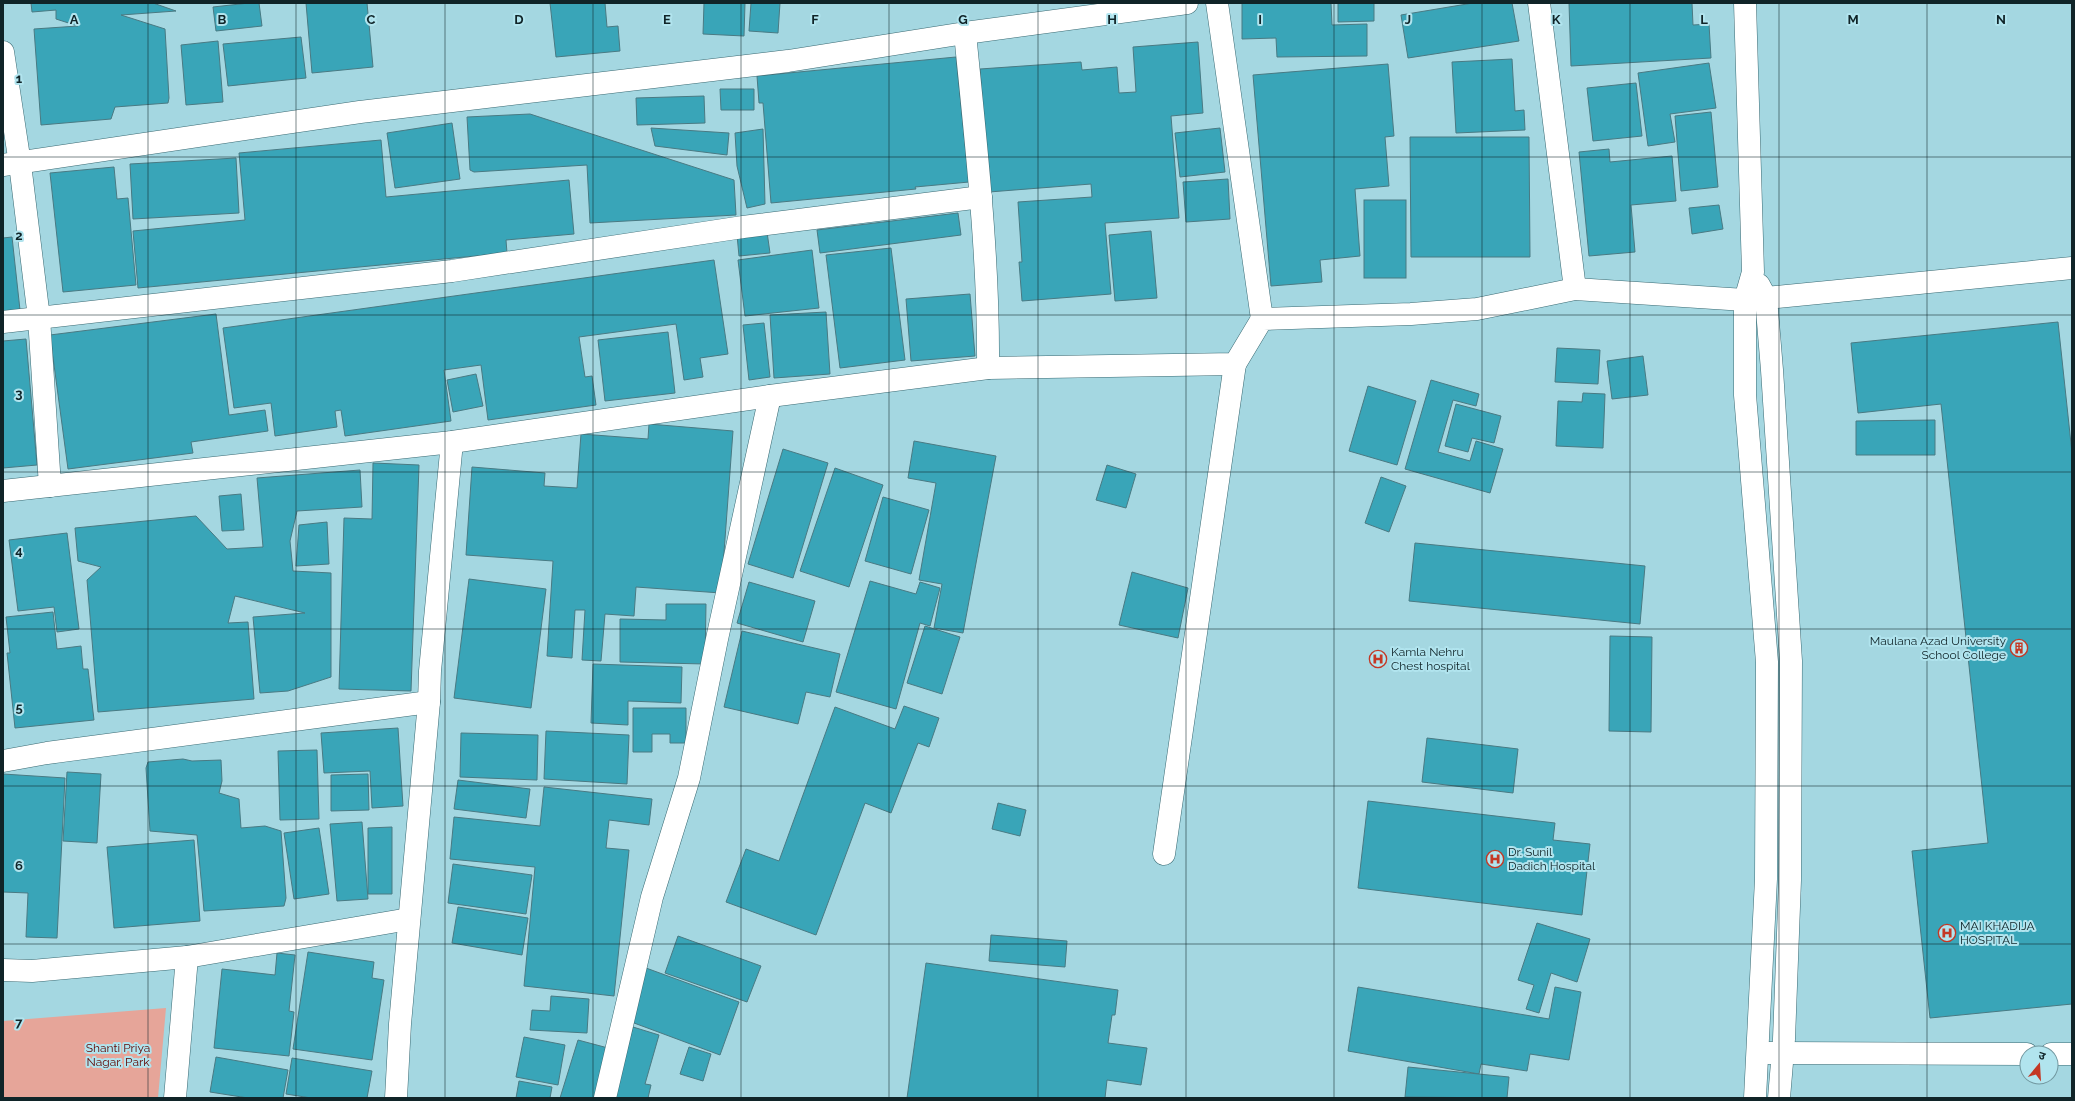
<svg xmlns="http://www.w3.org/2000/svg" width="2075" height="1101" font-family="Raleway,'Noto Sans Devanagari',sans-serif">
<rect width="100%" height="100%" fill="#a4d7e1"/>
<path fill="#e6a599" d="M166 1008 158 1098H3V1021Z"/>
<g fill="#39a5b8" stroke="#497a83">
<path d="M31 3H153L176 11 121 15 165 29 169 98 168 103 115 107 111 119 41 125 34 29 78 26 56 19V10L32 12Z"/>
<path d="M249 3H259L262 26 216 31 213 7Z"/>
<path d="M306 3H367L373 67 312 73Z"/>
<path d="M550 3H605L607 27 618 26 620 51 556 57Z"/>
<path d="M704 3H745L744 36 703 34Z"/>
<path d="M751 3H780L778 33 749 31Z"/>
<path d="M1242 3H1331L1332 25 1367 24V56L1277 57 1276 38 1242 39Z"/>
<path d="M1338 3H1374V21L1338 22Z"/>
<path d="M1473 3H1512L1519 41 1408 58 1401 15Z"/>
<path d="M1569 3H1692L1693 25 1709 24 1711 58 1571 66Z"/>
<path d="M301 37 306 78 228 86 223 44Z"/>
<path d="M218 41 223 102 186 105 181 45Z"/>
<path d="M1198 42 1203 113 1171 116 1179 218 1105 223 1111 294 1022 301 1019 262H1022L1018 202 1092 197 1091 184 989 192 980 69 1081 62 1082 70 1117 67 1119 93 1136 92 1133 47Z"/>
<path d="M956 57 969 182 915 187 916 189 771 203 763 103H759L757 76Z"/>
<path d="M1512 59 1515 111 1524 110 1525 130 1456 133 1452 62Z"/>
<path d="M1709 63 1716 108 1670 114 1675 142 1648 146 1638 73Z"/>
<path d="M1388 64 1394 136 1385 137 1389 186 1355 189 1360 256 1320 260 1322 282 1271 286 1253 75Z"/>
<path d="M1636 83 1642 136 1593 141 1587 88Z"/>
<path d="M720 89H754V110H721Z"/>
<path d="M704 96 705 123 637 125 636 98Z"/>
<path d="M1711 112 1718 187 1681 191 1675 116Z"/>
<path d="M530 114 734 180 736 215 590 223 587 165 474 172 470 170 467 117Z"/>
<path d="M452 123 460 179 395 188 387 133Z"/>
<path d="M651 128 729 133 727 155 655 146Z"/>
<path d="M1220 128 1225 172 1180 177 1175 133Z"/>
<path d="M763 129 765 204 747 208 737 166 735 133Z"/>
<path d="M1410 137H1529L1530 257H1411Z"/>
<path d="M381 140 386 197 569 180 574 234 506 240 507 253 138 288 133 231 245 220 239 153Z"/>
<path d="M1609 149 1610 162 1672 156 1676 201 1631 205 1635 252 1589 256 1579 152Z"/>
<path d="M236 158 239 213 133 219 130 164Z"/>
<path d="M114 167 117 199 128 198 136 285 63 292 50 173Z"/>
<path d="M1228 179 1230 219 1186 222 1183 182Z"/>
<rect x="1364" y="200" width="42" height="78"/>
<path d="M1719 205 1723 229 1692 234 1689 208Z"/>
<path d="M958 213 961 235 820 253 817 230Z"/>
<path d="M1151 231 1157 298 1115 301 1109 235Z"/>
<path d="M767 232 770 253 739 256 737 235Z"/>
<path d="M12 237 20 310 3 312V238Z"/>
<path d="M891 248 905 360 840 368 826 255Z"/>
<path d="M812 250 819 308 745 316 738 260Z"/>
<path d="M714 260 728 354 700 358 703 377 684 380 676 324 579 337 585 377 592 376 596 405 488 420 481 365 444 370 451 421 345 436 341 410 335 411 337 427 275 436 271 403 234 408 223 328Z"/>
<path d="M970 294 975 356 911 361 906 299Z"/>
<path d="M826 312 830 374 774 378 770 315Z"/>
<path d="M216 314 229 415 265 410 268 431 191 442 193 453 68 469 50 335Z"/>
<path d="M2058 322 2072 453V1004L1930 1018 1912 851 1988 843 1941 404 1858 413 1851 343Z"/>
<path d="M764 323 770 377 749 380 743 325Z"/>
<path d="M668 332 675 393 605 401 598 340Z"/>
<path d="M26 339 37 465 3 468V341Z"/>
<path d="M1557 348 1600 350 1598 384 1555 382Z"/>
<path d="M1643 356 1648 395 1612 399 1607 361Z"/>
<path d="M476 374 483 406 453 412 447 380Z"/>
<path d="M1431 380 1479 394 1476 406 1453 400 1438 452 1470 461 1476 441 1503 449 1490 493 1405 469Z"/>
<path d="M1368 386 1416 401 1397 465 1349 451Z"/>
<path d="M1583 393 1605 394 1603 448 1556 446 1558 401 1582 402Z"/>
<path d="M1456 404 1501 416 1494 443 1472 438 1468 452 1445 446Z"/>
<path d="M1935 420V455H1856V421Z"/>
<path d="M649 424 733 431 721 593 636 587 634 616 605 614 601 661 582 660 585 610H575L572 658 547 656 553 561 466 555 472 467 545 473 544 486 577 488 581 434 648 439Z"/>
<path d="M914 441 996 456 963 633 934 628 942 584 919 580 936 483 908 478Z"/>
<path d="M783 449 828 463 793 578 748 564Z"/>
<path d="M373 463 419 465 411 691 339 689 344 518 372 519Z"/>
<path d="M1107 465 1136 474 1126 508 1096 500Z"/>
<path d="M835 468 883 485 849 587 800 571Z"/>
<path d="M360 470 362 507 297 511 290 541 293 571 331 573V677L288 691 260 693 253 617 305 613 235 596 228 623 248 622 254 699 98 712 87 580 101 567 78 561 75 528 196 516 227 549 263 547 257 478Z"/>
<path d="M1381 477 1406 486 1389 532 1365 523Z"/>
<path d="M241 494 244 530 222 531 219 496Z"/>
<path d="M883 497 929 510 911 574 865 561Z"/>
<path d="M327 522 329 564 296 566 299 525Z"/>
<path d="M67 533 79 629 57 632 54 607 18 611 9 540Z"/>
<path d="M1415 543 1645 566 1640 624 1409 601Z"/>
<path d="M1132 572 1188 588 1178 638 1119 625Z"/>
<path d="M469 579 546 589 531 708 454 698Z"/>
<path d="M870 581 916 594 920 582 940 588 930 626 920 623 896 709 836 692Z"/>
<path d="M749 582 815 601 803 642 737 623Z"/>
<path d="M666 604H706L705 664 620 662V619L666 620Z"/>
<path d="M53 612 57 649 81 646 83 669H88L94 720 15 728 7 653H10L6 617Z"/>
<path d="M925 626 960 637 942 694 907 683Z"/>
<path d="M742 631 840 654 830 697 806 692 798 724 724 707Z"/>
<path d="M1610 636 1652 637 1651 732 1609 731Z"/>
<path d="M593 664 682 667 681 703 628 701V725L591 723Z"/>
<path d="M904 706 939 718 929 747 918 743 891 813 865 803 816 935 726 902 746 849 779 861 835 707 895 729Z"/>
<path d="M633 708H686V743H670V734H652V752H633Z"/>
<path d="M398 728 403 806 372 808 370 771 324 773 321 733Z"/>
<path d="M546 731 629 735 627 784 544 779Z"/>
<path d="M461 733 538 735 537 780 460 777Z"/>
<path d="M1427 738 1518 749 1513 793 1422 782Z"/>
<path d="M317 750 319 819 280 820 278 751Z"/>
<path d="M183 759 192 761 221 760 222 781 219 793 239 799 241 828 265 826 281 831 286 898 284 906 204 911 197 835 150 831 146 768 148 762Z"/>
<path d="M67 772 101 774 97 843 63 841Z"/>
<path d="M3 774 65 778 57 938 26 937 28 893 3 892Z"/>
<path d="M368 774 369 810 331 811V775Z"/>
<path d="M458 780 530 789 526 818 454 809Z"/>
<path d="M544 787 652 799 649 825 609 820 606 848 629 850 614 996 524 986 535 867 450 859 454 817 540 826Z"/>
<path d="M1368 801 1555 823 1553 840 1590 844 1582 915 1358 888Z"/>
<path d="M998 803 1026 810 1020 836 992 829Z"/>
<path d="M362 822 368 899 337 901 330 824Z"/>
<path d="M392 827V894H368V828Z"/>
<path d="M319 828 329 894 294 899 284 833Z"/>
<path d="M194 840 200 921 114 928 107 847Z"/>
<path d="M453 864 532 875 526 914 448 903Z"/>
<path d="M458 907 528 918 522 955 452 943Z"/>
<path d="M1537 923 1590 939 1577 982 1551 973 1539 1013 1526 1009 1534 985 1518 980Z"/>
<path d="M991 935 1067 941 1065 967 989 961Z"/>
<path d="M678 936 761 966 747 1002 665 973Z"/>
<path d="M308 952 374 962 372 978 384 980 372 1060 293 1049Z"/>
<path d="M277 953 295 955 289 1011 294 1012 289 1056 214 1048 222 969 275 975Z"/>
<path d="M926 963 1118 990 1115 1015H1112L1108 1043 1147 1048 1141 1085 1107 1080 1105 1098H907Z"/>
<path d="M646 968 739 1002 720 1055 626 1020Z"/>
<path d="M1358 987 1549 1019 1555 987 1581 992 1569 1060 1530 1054 1527 1071 1481 1064 1479 1074 1348 1051Z"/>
<path d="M551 996 589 999 587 1033 530 1030 532 1010 550 1011Z"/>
<path d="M633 1027 659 1035 645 1084 651 1085 648 1098H613Z"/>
<path d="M524 1037 565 1045 558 1085 516 1077Z"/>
<path d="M578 1040 608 1048 596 1098H560Z"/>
<path d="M689 1047 711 1054 703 1081 680 1074Z"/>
<path d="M216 1057 288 1070 283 1098H248L210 1092Z"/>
<path d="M292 1058 372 1071 367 1098H311L286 1094Z"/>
<path d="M1408 1067 1509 1077 1507 1098 1405 1097Z"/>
<path d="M519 1081 552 1087 550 1098H516Z"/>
</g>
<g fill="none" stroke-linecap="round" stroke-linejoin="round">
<defs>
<g id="minor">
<path d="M1217 3 1262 319"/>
<path d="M1539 3 1575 289"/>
<path d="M1745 3 1753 272 1745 300V395L1767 662 1766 879 1755 1098"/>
<path d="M965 33C976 145 989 256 988 368"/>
<path d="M3 52 20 164 39 318 50 486"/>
<path d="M3 165 360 112 788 61 965 33 1187 3"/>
<path d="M1759 285 1766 298 1772 370 1791 661 1790 880 1784 1039 1779 1098"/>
<path d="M3 322 452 271 743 227 981 197"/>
<path d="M3 491 452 442 770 396 988 368 1235 364 1262 319 1411 314 1477 309 1575 289 1745 300 1766 298 2072 268"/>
<path d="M3 761 47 753 429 702"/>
<path d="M1164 854 1235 364"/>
<path d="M3 970 32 971 187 957 409 919"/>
<path d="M1768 1053 2027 1054"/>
<path d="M2051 1054H2072"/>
<path d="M175 1098 187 957"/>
<path d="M396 1098 400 1024 429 702 430 671 452 442"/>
<path d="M605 1098 652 897 689 778 717 639 770 396"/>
</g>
</defs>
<use href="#minor" stroke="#3a6a73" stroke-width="23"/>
<use href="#minor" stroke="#fff" stroke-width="22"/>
</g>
<path fill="none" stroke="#102428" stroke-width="1" stroke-opacity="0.55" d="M148 3V1098M296 3V1098M445 3V1098M593 3V1098M741 3V1098M889 3V1098M1038 3V1098M1186 3V1098M1334 3V1098M1482 3V1098M1630 3V1098M1779 3V1098M1927 3V1098M3 157H2072M3 315H2072M3 472H2072M3 629H2072M3 786H2072M3 944H2072"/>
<defs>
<symbol id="building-ring" viewBox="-11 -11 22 22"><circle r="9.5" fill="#b1e4ee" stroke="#c43825" stroke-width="1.5"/><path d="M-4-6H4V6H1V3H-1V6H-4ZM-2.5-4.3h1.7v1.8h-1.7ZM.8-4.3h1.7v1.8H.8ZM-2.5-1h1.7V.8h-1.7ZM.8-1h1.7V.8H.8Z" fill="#c43825"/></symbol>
<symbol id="hospital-ring" viewBox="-11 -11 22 22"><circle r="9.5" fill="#b1e4ee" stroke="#c43825" stroke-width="1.5"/><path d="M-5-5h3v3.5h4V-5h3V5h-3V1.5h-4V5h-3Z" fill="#c43825"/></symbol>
</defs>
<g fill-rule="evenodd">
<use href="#building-ring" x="2009" y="638" width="20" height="20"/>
<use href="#hospital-ring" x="1368" y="649" width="20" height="20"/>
<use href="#hospital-ring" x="1485" y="849" width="20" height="20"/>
<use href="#hospital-ring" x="1937" y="923" width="20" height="20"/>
</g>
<g text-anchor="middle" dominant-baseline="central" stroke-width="4" stroke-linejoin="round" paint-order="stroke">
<g font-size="12" fill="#102428" stroke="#b1e4ee" text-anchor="start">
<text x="2006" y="641" text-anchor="end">Maulana Azad University<tspan x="2006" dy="14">School College</tspan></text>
<text x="1391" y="652">Kamla Nehru<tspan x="1391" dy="14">Chest hospital</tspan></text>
<text x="1508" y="852">Dr. Sunil<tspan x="1508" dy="14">Dadich Hospital</tspan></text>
<text x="1960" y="926">MAI KHADIJA<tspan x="1960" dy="14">HOSPITAL</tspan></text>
</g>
<g font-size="12" fill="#5f0400" stroke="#b1e4ee">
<text x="118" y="1048">Shanti Priya<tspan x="118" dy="14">Nagar, Park</tspan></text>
</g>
</g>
<g font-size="13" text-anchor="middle" font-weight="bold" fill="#102428" stroke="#b1e4ee" stroke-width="4" stroke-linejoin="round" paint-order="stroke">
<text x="74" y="24">A</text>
<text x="222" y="24">B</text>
<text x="371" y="24">C</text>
<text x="519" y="24">D</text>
<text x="667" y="24">E</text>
<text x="815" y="24">F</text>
<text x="963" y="24">G</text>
<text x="1112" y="24">H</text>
<text x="1260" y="24">I</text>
<text x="1408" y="24">J</text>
<text x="1556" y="24">K</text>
<text x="1704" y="24">L</text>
<text x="1853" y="24">M</text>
<text x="2001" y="24">N</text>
<text x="19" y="83">1</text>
<text x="19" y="240">2</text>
<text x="19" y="398">3</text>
<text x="19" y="555">4</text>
<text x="19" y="712">5</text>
<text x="19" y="870">6</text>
<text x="19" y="1027">7</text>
</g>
<rect width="2075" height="1101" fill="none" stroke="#102428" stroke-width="8"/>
<g transform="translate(2039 1065) rotate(18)"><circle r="19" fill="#b1e4ee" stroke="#71979f"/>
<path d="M0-3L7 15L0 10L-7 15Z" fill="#c43825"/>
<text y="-6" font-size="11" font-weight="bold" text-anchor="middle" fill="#102428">उ</text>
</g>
</svg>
